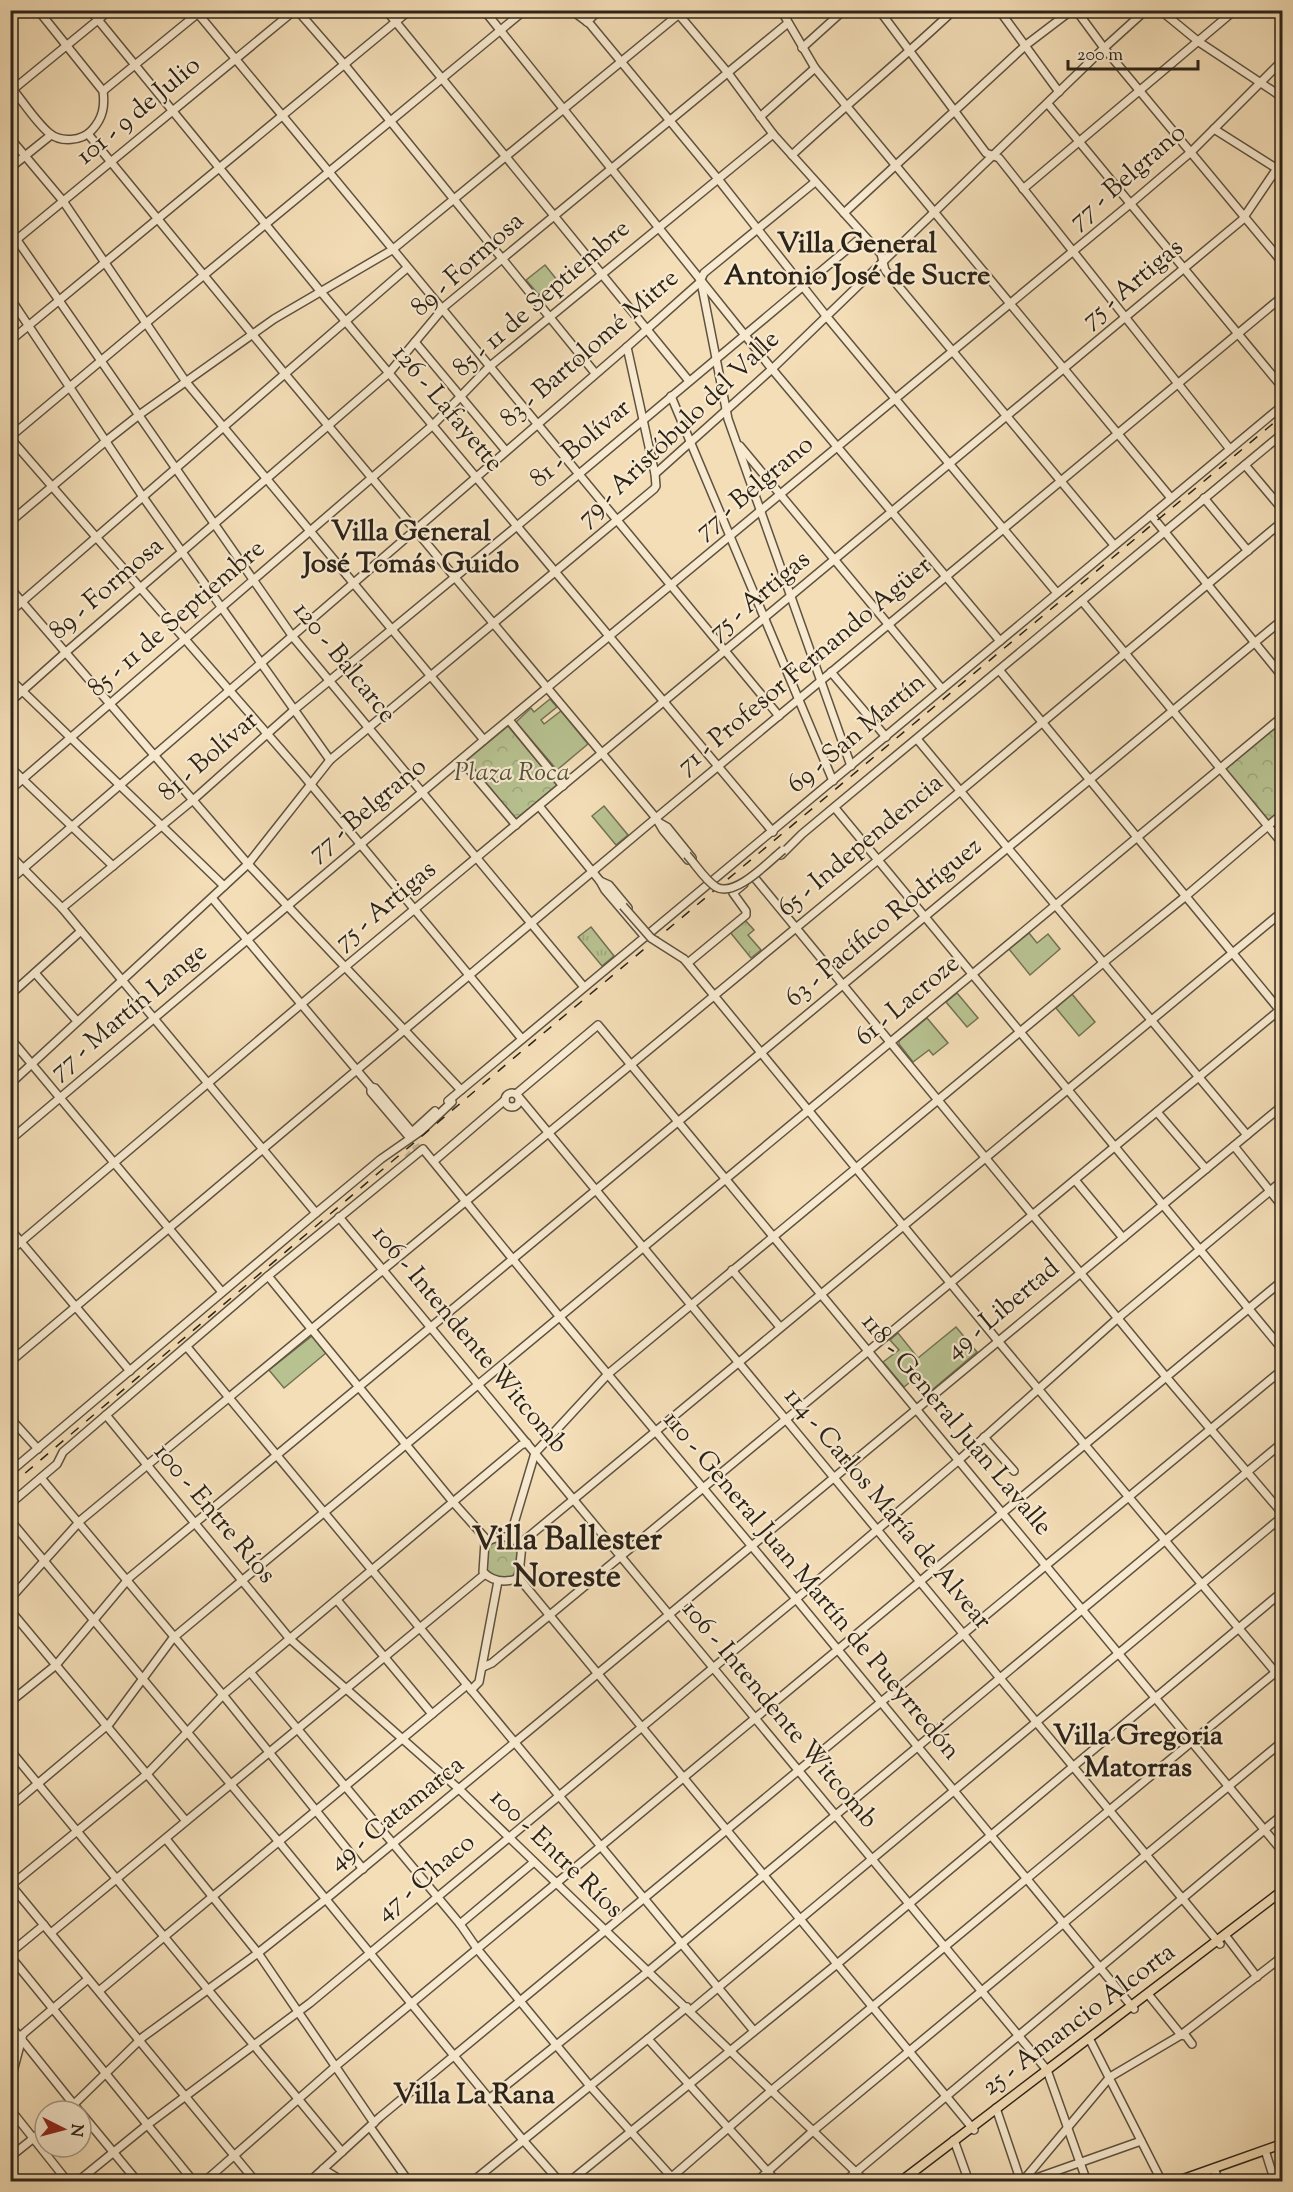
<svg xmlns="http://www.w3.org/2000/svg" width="1293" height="2192" font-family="'Sorts Mill Goudy',serif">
<defs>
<pattern id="grass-tufts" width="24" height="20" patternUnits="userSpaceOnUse" patternTransform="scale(1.5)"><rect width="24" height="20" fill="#b8c291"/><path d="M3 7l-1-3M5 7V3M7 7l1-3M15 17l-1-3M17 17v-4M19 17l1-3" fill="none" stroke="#9ea67c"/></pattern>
<pattern id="park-crowns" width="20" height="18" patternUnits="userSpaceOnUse" patternTransform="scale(1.5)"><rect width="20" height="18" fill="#b8c291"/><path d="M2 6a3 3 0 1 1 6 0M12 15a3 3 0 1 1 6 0" fill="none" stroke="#9ea67c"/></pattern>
</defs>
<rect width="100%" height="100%" fill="#f4deb7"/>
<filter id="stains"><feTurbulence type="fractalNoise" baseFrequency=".00333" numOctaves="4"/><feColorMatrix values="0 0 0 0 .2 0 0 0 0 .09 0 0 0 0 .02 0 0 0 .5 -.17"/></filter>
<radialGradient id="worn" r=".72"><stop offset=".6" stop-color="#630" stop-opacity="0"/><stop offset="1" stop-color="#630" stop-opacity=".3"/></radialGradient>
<g fill="url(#grass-tufts)" stroke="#727254" stroke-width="1.5">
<path d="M745 920 754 930 748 935 761 950 751 958 730 932Z"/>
<path d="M591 927 614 956 602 966 578 937Z"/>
</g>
<g fill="url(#park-crowns)" stroke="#727254" stroke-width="1.5">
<path d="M1282 722V811L1268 823 1224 770Z"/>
<path d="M508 726 557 785 516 819 467 760Z"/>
<path d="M505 1539C525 1544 518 1556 517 1573 508 1582 494 1578 486 1570L488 1545 490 1542Z"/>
</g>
<g fill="#b8c291" stroke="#727254" stroke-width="1.5">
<path d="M545 265 557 280 539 295 526 280Z"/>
<path d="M550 699 557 707 541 720 544 724 561 711 588 744 557 770 516 722 531 708 534 712Z"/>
<path d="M604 806 628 835 616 845 592 816Z"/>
<path d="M1029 933 1037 943 1048 934 1060 949 1030 975 1009 949Z"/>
<path d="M957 993 978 1018 967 1027 946 1002Z"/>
<path d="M1072 994 1095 1022 1079 1036 1056 1008Z"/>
<path d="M927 1018 948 1043 933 1055 929 1050 913 1062 899 1044V1041Z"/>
<path d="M956 1327 977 1352 932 1390 919 1375 904 1387 883 1362 899 1350 890 1340 898 1333 918 1358Z"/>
<path d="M312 1336 326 1353 284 1388 269 1370Z"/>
</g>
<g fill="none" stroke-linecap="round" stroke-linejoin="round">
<path stroke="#ccb997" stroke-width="7" stroke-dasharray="7 3.5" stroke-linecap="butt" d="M407 1158 417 1147 409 1133"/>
<defs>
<g id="minor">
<path d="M90 10 321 292 773 832"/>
<path d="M195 10 779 716"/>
<path d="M297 10 344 64 595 373"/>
<path d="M386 10 689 381"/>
<path d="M484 10 772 369 1000 641"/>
<path d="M571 10 590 24 718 179 827 317 1057 593"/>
<path d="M675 10 728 73 773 134 881 254 885 270 1114 545"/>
<path d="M781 10 815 68 1171 498"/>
<path d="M879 10 986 153 999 158 1229 448"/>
<path d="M999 10 1059 92"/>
<path d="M1076 10 1104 48 1282 262"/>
<path d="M1160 10 1199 42 1282 97"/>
<path d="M587 22 599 10"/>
<path d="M802 48 844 10"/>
<path d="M10 86C23 101 34 120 49 133 61 143 82 141 92 130 103 118 105 106 103 91L38 10"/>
<path d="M103 91 202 10"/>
<path d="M10 92 110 10"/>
<path d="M1048 104 1282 387"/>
<path d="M760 117 815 68"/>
<path d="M1214 129 1282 172"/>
<path d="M88 134 285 374 656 818 663 830 688 860"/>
<path d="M10 138 63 201 186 382 484 740"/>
<path d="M792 155C845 106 901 60 954 10"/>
<path d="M10 168 51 135"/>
<path d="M1023 189 1235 10"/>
<path d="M844 213 1026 45 1072 10"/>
<path d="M10 230 293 637 584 987"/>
<path d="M10 245 295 10"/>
<path d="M701 282 728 419 851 766"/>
<path d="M10 298 143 497 330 760"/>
<path d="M10 341 410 10"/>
<path d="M415 342 506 451"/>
<path d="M627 347 655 474"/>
<path d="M671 396 833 781"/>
<path d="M10 437 146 323 525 10"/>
<path d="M10 438 303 775 522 1039"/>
<path d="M740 446 942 689"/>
<path d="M1245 465 1282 509"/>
<path d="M1204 498 1248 551"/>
<path d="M1151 515 1282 676"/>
<path d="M10 522 106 441 139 415 274 319 392 250 684 10"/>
<path d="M10 588 248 864 461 1090"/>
<path d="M1082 601 1282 843"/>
<path d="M10 612 407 268"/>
<path d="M1000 671 1282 1013"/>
<path d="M831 672 886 737"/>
<path d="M10 679 224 886"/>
<path d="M10 702 66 652 389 373 445 306 788 23"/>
<path d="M509 720 563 786"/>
<path d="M917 739 1247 1135"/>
<path d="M461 760 516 825"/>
<path d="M10 767 113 866"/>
<path d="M10 790 433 425 489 367 773 134"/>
<path d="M539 806 600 881 605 890 645 937"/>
<path d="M835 808 1282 1349"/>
<path d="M660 823 667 827 692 858"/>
<path d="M10 855 62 908 316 1213"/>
<path d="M781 855 802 834 1282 434"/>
<path d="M754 877 1167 1378 1282 1513"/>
<path d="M10 880 627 347 699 283 704 273 815 182"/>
<path d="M600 881 609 885 628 908"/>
<path d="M212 898 371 1087 375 1088 412 1132 435 1111"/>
<path d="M62 908 193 800 294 710 517 526 863 236"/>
<path d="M684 959 998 1341 1282 1680"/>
<path d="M689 962 746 915V911L733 893 744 884"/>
<path d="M35 973 77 1021"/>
<path d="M10 995 81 931"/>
<path d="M10 1038 222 1292"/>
<path d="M10 1084 248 864 330 760 654 489 656 486 655 474 772 369 1104 48 1146 10"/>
<path d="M371 1087V1092L410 1138"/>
<circle cx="512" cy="1100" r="7"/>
<path d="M516 1094 598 1025 1282 1851"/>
<path d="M518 1096 1220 1944"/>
<path d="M448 1101 1282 406"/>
<path d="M1157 1112 1206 1169"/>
<path d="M10 1140 484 740 1130 204 1191 152 1282 61"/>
<path d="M1234 1146 1282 1206"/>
<path d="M434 1161 505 1100"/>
<path d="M1075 1180 1123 1238"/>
<path d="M339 1217 1047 2070 1087 2182"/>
<path d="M10 1229 130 1371"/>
<path d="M10 1251 345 967 1242 220 1282 161"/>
<path d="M732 1270 780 1327"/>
<path d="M268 1276 453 1502 487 1540"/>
<path d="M187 1347 754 2031"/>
<path d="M10 1362 656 818 1282 297"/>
<path d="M106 1415 290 1639 460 1790 866 2182"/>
<path d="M10 1418 38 1449"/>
<path d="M984 1437 1014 1471"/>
<path d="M10 1472 316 1213 381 1159 421 1131 452 1102"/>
<path d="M41 1478 223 1695 363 1869"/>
<path d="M10 1504 57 1464 63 1452 268 1276 423 1149 559 1316 796 1599 1134 2009"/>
<path d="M10 1520 279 1842 523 2140 560 2182"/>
<path d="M498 1537H510L522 1545 519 1574 516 1579C503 1583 492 1581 483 1572L485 1542Z"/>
<path d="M510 1537 535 1453 608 1374 1103 963 1186 896 1282 814"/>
<path d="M521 1543 1282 912"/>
<path d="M518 1577 974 2130"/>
<path d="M10 1599 81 1520 878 860 1282 522"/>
<path d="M337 1600 432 1714"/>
<path d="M10 1610 186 1821"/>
<path d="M483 1667 492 1663 1282 1008"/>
<path d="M250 1672 460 1924 478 1950 590 2086 676 2182"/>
<path d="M471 1690 479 1682 498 1581"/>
<path d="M10 1702 56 1665 130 1577 1282 620"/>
<path d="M10 1750 342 2152"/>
<path d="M10 1807 110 1723 173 1638 1282 717"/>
<path d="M166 1839 258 1953 374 2123"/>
<path d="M10 1884 256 2182"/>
<path d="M10 1886 147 1774 223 1695 250 1672 521 1445 527 1443"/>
<path d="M460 1924 534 1862"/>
<path d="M51 1933 485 1574"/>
<path d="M1225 1935 1257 1977"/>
<path d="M10 1953 44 1925"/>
<path d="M10 1956 194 2182"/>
<path d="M99 1991 467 1685"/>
<path d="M1148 1994 1181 2035 1186 2036 1192 2044"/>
<path d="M690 2011 1282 1517"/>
<path d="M10 2025 79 2111"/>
<path d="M1089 2038 1162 2182"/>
<path d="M648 2039 777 2182"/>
<path d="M10 2083 23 2034 88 1979"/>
<path d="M489 2099 645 1974 1282 1443"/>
<path d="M996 2108 1021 2182"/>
<path d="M10 2109 68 2182"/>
<path d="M67 2111 143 2037 258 1953 326 1899 1282 1106"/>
<path d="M81 2113 138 2182"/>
<path d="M370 2127 409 2182"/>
<path d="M954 2140 969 2182"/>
<path d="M1265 2150 1275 2182"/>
<path d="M10 2157 45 2129"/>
<path d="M1214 2168 1219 2182"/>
<path d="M323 2169 344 2182"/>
<path d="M77 2182 147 2125 310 2003 796 1599 959 1460 1118 1318 1282 1181"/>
<path d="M204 2182 336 2066 1282 1281"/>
<path d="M309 2182 380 2117 1282 1370"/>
<path d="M472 2182 687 2007"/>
<path d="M569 2182 837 1964 1282 1592"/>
<path d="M666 2182 772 2090 1282 1667"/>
<path d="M756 2182 813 2131 1282 1742"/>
<path d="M844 2182 1282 1815"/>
<path d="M1022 2182 1110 2077 1181 2035 1282 1957"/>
<path d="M1025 2182 1141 2141"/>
</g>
<g id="major">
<path d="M900 2182 1282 1891"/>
<path d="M1175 2182 1282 2144"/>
</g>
</defs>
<use href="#minor" stroke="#5e5240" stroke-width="10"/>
<use href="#major" stroke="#2c2318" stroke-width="11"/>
<use href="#minor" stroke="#f8ead0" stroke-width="7"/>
<use href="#major" stroke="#f4deb7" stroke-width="8"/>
<path stroke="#2c2318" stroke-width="1.5" stroke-dasharray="10 10" stroke-linecap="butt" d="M10 1486 509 1062 1282 416"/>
<defs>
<g id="minor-bridge">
<path d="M687 855C696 865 705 880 716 887 735 898 768 862 783 850"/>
<path d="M623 906 651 938 684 959"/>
</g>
</defs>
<use href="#minor-bridge" stroke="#5e5240" stroke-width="10" stroke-linecap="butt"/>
<use href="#minor-bridge" stroke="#f8ead0" stroke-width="7"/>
</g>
<g text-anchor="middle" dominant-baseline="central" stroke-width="4.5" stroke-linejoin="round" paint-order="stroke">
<g font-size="26" fill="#2c2318" stroke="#f8ead0">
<text transform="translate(139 111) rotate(-40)">101 - 9 de Julio</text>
<text transform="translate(1128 177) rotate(-41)">77 - Belgrano</text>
<text transform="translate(468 265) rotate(-42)">89 - Formosa</text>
<text transform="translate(1133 284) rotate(-40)">75 - Artigas</text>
<text transform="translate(542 299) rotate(-41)">85 - 11 de Septiembre</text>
<text transform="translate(590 349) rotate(-41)">83 - Bartolomé Mitre</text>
<text transform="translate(447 409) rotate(50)">126 - Lafayette</text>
<text transform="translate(679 429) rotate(-44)">79 - Aristóbulo del Valle</text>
<text transform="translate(581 444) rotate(-40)">81 - Bolívar</text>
<text transform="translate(755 488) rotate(-40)">77 - Belgrano</text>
<text transform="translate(107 589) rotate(-41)">89 - Formosa</text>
<text transform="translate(760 596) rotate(-40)">75 - Artigas</text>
<text transform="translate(177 619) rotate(-41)">85 - 11 de Septiembre</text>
<text transform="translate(344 663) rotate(51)">120 - Balcarce</text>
<text transform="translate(805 666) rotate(-40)">71 - Profesor Fernando Agüer</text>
<text transform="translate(857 734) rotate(-40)">69 - San Martín</text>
<text transform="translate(209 757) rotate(-41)">81 - Bolívar</text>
<text transform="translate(368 810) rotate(-40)">77 - Belgrano</text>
<text transform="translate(861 846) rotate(-40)">65 - Independencia</text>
<text transform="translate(386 906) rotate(-40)">75 - Artigas</text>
<text transform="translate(884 923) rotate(-40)">63 - Pacífico Rodríguez</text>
<text transform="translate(908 1001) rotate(-40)">61 - Lacroze</text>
<text transform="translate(129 1012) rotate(-40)">77 - Martín Lange</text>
<text transform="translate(1003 1310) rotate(-40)">49 - Libertad</text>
<text transform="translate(469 1340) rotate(50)">106 - Intendente Witcomb</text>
<text transform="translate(956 1425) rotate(50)">118 - General Juan Lavalle</text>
<text transform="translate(887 1509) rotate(50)">114 - Carlos María de Alvear</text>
<text transform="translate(214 1514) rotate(50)">100 - Entre Ríos</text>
<text transform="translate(811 1586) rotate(50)">110 - General Juan Martín de Pueyrredón</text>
<text transform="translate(779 1715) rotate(50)">106 - Intendente Witcomb</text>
<text transform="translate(397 1814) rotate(-39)">49 - Catamarca</text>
<text transform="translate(556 1854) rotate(44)">100 - Entre Ríos</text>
<text transform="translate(426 1878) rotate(-40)">47 - Chaco</text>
<text transform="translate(1079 2020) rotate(-37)">25 - Amancio Alcorta</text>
</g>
<g font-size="26" font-style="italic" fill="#56533c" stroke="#f8ead0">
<text x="512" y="773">Plaza Roca</text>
</g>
<g font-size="28" font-weight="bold" fill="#2c2318" stroke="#f8ead0">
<text x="857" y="245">Villa General<tspan x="857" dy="32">Antonio José de Sucre</tspan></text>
<text x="411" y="533">Villa General<tspan x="411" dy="32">José Tomás Guido</tspan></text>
<text x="1138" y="1737">Villa Gregoria<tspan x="1138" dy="32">Matorras</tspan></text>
<text x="474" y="2096">Villa La Rana</text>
</g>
<g font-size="32" font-weight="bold" fill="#2c2318" stroke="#f8ead0">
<text x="567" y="1541">Villa Ballester<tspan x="567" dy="37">Noreste</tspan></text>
</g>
</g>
<rect width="1293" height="2192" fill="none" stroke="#f4deb7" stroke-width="36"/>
<rect x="12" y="12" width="1269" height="2168" fill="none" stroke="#2c2318" stroke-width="3"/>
<rect x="18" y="18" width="1257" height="2156" fill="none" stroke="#2c2318" stroke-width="1.5"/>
<g transform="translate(63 2129) rotate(96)"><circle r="28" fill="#f8ead0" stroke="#a69a86" stroke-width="1.5"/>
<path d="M0-4.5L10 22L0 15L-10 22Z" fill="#8f2418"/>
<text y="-9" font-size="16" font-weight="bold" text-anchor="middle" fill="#2c2318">N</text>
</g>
<path d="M1068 60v9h130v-9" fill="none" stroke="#2c2318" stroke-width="3"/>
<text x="1077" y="60" font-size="18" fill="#2c2318" stroke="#f8ead0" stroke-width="4.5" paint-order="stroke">200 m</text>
<rect width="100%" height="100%" filter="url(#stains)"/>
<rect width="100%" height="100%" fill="url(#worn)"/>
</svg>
